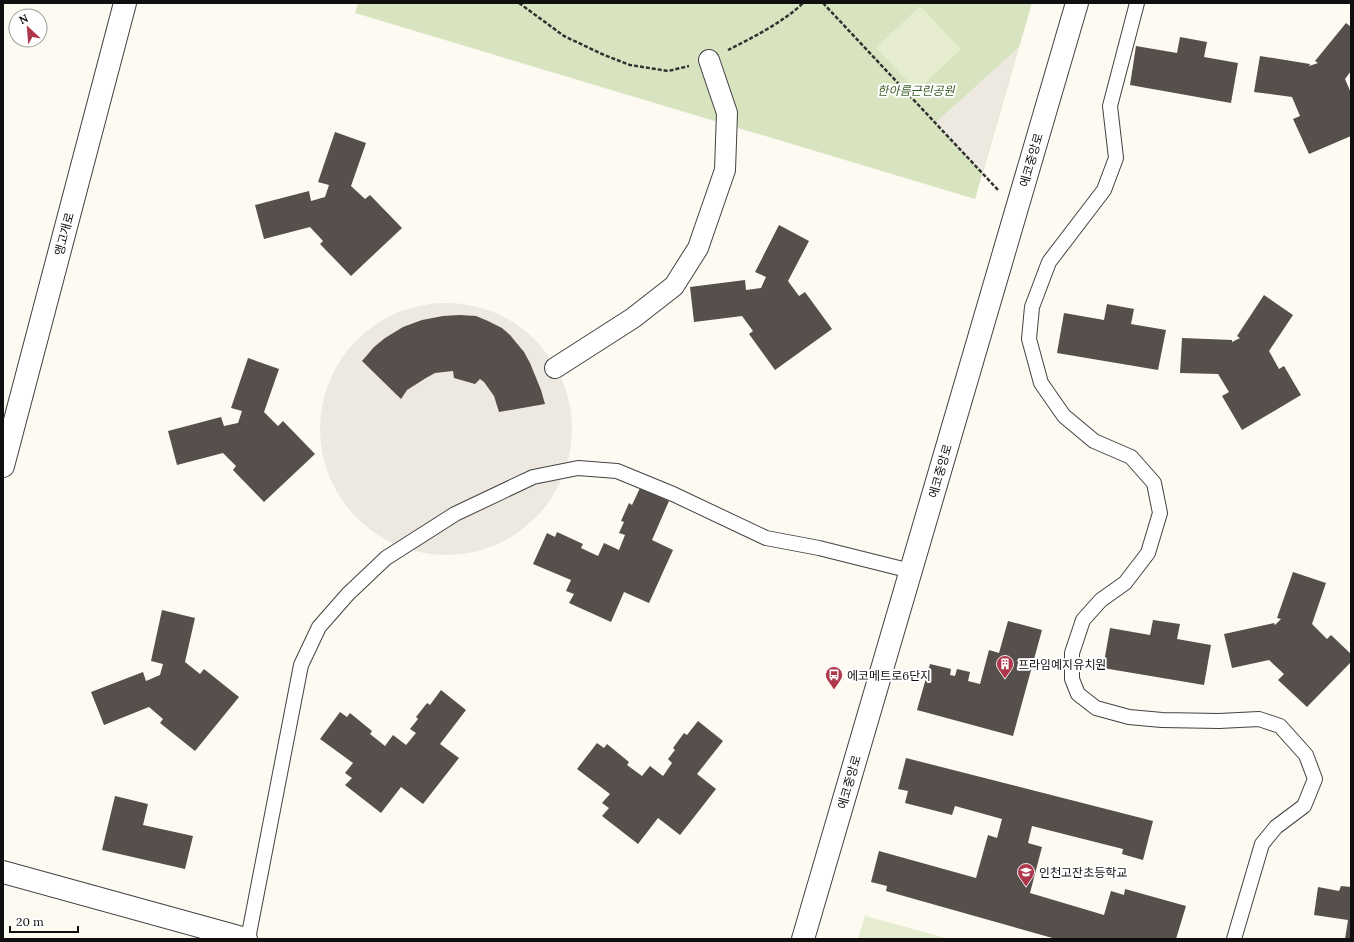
<svg xmlns="http://www.w3.org/2000/svg" width="1354" height="942" font-family="Lora,'Noto Sans KR',serif">
<rect width="100%" height="100%" fill="#fdfaf2"/>
<path fill="#d7e4bf" d="M358 3H1032L975 199 355 13Z"/>
<g fill="#e6ecd0">
<path d="M920 6 961 49 917 91 876 48Z"/>
<path d="M865 916 950 939H858Z"/>
</g>
<g fill="#ede9e1">
<path d="M1019 47 982 173 935 123Z"/>
<circle cx="446" cy="429" r="126"/>
</g>
<g fill="#564f4c">
<path d="M1346 23 1351 27V71L1345 79 1351 93V136L1309 154 1293 119 1300 116 1292 97 1254 92 1260 56 1310 64 1309 66 1318 63 1315 61Z"/>
<path d="M1180 37 1207 42 1204 57 1238 63 1231 103 1130 85 1136 46 1177 53Z"/>
<path d="M335 132 366 143 351 186 365 199 370 195 402 228 351 276 320 244 323 241 310 227 264 239 255 205 309 191 311 201 325 197 329 185 318 182Z"/>
<path d="M779 225 809 241 788 281 799 296 805 292 832 329 775 370 749 334 753 331 742 316 694 322 690 287 745 280 746 290 761 288 766 277 755 272Z"/>
<path d="M1264 295 1293 315 1269 351 1279 369 1284 366 1301 395 1242 430 1222 396 1229 392 1218 374 1180 373 1182 338 1232 340V342L1240 338 1237 336Z"/>
<path d="M1107 304 1134 309 1131 324 1166 330 1158 370 1057 353 1064 313 1104 320Z"/>
<path d="M460 315 476 316 488 321 502 328 510 335 524 352 530 363 541 390 545 404 499 412 494 396 484 382 480 379 475 384 454 378 453 371 435 373 426 378 407 390 401 399 362 361 374 347 385 338 403 327 422 320 443 316Z"/>
<path d="M248 358 279 369 264 412 278 426 283 421 315 454 264 502 233 470 236 466 223 453 177 465 168 431 221 417 224 426 238 423 242 411 231 408Z"/>
<path d="M640 488 669 501 652 540 673 550 649 603 624 592 611 622 569 603 574 594 566 591 571 580 533 564 547 533 555 537 557 532 583 544 581 548 598 556 604 543 619 550 625 535 619 533 624 522 621 521 629 503 632 505Z"/>
<path d="M1293 572 1326 583 1312 624 1327 639 1331 635 1351 654V662L1307 707 1278 680 1284 674 1269 660 1232 668 1224 634 1274 623 1275 625 1281 619 1277 618Z"/>
<path d="M162 610 195 618 185 662 200 674 204 669 239 697 195 751 160 723 163 719 149 707 104 725 91 692 143 672 146 681 160 675 163 664 151 661Z"/>
<path d="M1153 620 1180 624 1177 639 1211 645 1204 685 1103 668 1110 628 1150 635Z"/>
<path d="M1008 621 1042 630 1013 736 917 710 930 664 951 669 950 675 955 676 957 669 970 672 968 681 980 684 989 650 999 653Z"/>
<path d="M441 690 466 710 440 744 459 758 423 804 401 787 381 813 345 785 352 778 345 773 353 763 320 739 340 712 347 717 350 713 372 731 370 734 385 746 393 735 406 745 416 733 410 729 418 719 416 717 427 703 430 705Z"/>
<path d="M698 721 723 741 697 774 716 789 680 835 658 818 638 844 602 816 609 808 602 803 610 794 577 769 597 743 604 748 607 744 629 762 627 765 642 776 650 766 663 776 672 763 668 759 675 750 673 748 684 733 687 735Z"/>
<path d="M906 758 1153 821 1143 860 1122 854 1123 849 1032 826 1028 843 1042 847 1030 893 1104 915 1111 891 1124 895 1125 889 1186 906 1176 939H1056L886 891 887 886 871 882 879 851 976 878 988 835 997 838 1002 819 955 806 952 815 905 803 908 791 898 789Z"/>
<path d="M115 796 148 804 143 825 193 836 185 869 102 850Z"/>
<path d="M1341 886 1351 887V939H1345L1348 920 1314 915 1318 887 1339 891Z"/>
</g>
<g fill="none" stroke-linecap="round" stroke-linejoin="round">
<defs>
<g id="service">
<path d="M1137 3 1110 106 1116 158 1104 190 1049 262 1032 307 1029 339 1041 383 1064 416 1094 441 1131 457 1154 483 1160 513 1148 553 1125 583 1101 600 1083 620 1072 653V679L1078 694 1096 708 1129 717 1162 720 1219 721 1259 719 1280 726 1306 755 1315 779 1304 806 1276 827 1262 844 1234 939"/>
<path d="M248 939 301 665 319 627 348 594 386 558 455 514 533 477 578 468 617 471 673 494 766 538 819 548 911 571"/>
</g>
<path id="pedestrian" d="M555 368 633 318 674 286 698 248 725 170 727 113 709 60"/>
<g id="minor">
<path d="M3 872 246 939"/>
<path d="M803 939 1077 3"/>
</g>
<path id="tertiary" d="M3 466 125 3"/>
</defs>
<use href="#service" stroke="#424242" stroke-width="16"/>
<use href="#pedestrian" stroke="#424242" stroke-width="22"/>
<use href="#minor" stroke="#424242" stroke-width="24"/>
<use href="#tertiary" stroke="#424242" stroke-width="24"/>
<g stroke="#313131" stroke-width="2.5" stroke-dasharray="4 2" stroke-linecap="butt">
<path d="M519 3 564 36 604 55 630 65 668 71 689 66"/>
<path d="M823 3 999 191"/>
<path d="M728 50C752 38 785 21 803 3"/>
</g>
<use href="#service" stroke="#fff" stroke-width="14"/>
<use href="#pedestrian" stroke="#fff" stroke-width="20"/>
<use href="#minor" stroke="#fff" stroke-width="22"/>
<use href="#tertiary" stroke="#fff" stroke-width="22"/>
</g>
<defs>
<symbol id="building-pin" viewBox="-11 -11 22 30"><path d="M0 17L-7.5 6A9.5 9.5 0 1 1 7.5 6Z" fill="#ad384c" stroke="#fff"/><path d="M-4-6H4V6H1V3H-1V6H-4ZM-2.5-4.3h1.7v1.8h-1.7ZM.8-4.3h1.7v1.8H.8ZM-2.5-1h1.7V.8h-1.7ZM.8-1h1.7V.8H.8Z" fill="#fff"/></symbol>
<symbol id="bus-pin" viewBox="-11 -11 22 30"><path d="M0 17L-7.5 6A9.5 9.5 0 1 1 7.5 6Z" fill="#ad384c" stroke="#fff"/><path d="M-5-6H5V4H4V6H2V4H-2V6H-4V4H-5ZM-3.5-4V0h7V-4ZM-3.5 1.2v1.5H-2V1.2ZM2 1.2v1.5H3.5V1.2Z" fill="#fff"/></symbol>
<symbol id="school-pin" viewBox="-11 -11 22 30"><path d="M0 17L-7.5 6A9.5 9.5 0 1 1 7.5 6Z" fill="#ad384c" stroke="#fff"/><path d="M0-5L7-2L0 1L-7-2ZM-4 1L0 2.5L4 1V4Q0 6-4 4Z" fill="#fff"/></symbol>
</defs>
<g fill-rule="evenodd">
<use href="#building-pin" x="995" y="654" width="20" height="27"/>
<use href="#bus-pin" x="824" y="665" width="20" height="27"/>
<use href="#school-pin" x="1016" y="862" width="20" height="27"/>
</g>
<g text-anchor="middle" dominant-baseline="central" stroke-width="4" stroke-linejoin="round" paint-order="stroke">
<g font-size="12" font-style="italic" fill="#395e27" stroke="#fff">
<text x="916" y="90">한아름근린공원</text>
</g>
<g font-size="12" fill="#0f0f0f" stroke="#fff">
<text transform="translate(1031 160) rotate(-74)">에코중앙로</text>
<text transform="translate(64 234) rotate(-75)">앵고개로</text>
<text transform="translate(940 471) rotate(-74)">에코중앙로</text>
<text transform="translate(849 782) rotate(-74)">에코중앙로</text>
</g>
<g font-size="12" fill="#0f0f0f" stroke="#fff" text-anchor="start">
<text x="1018" y="664">프라임예지유치원</text>
<text x="847" y="675">에코메트로6단지</text>
<text x="1039" y="872">인천고잔초등학교</text>
</g>
</g>
<rect width="1354" height="942" fill="none" stroke="#0f0f0f" stroke-width="8"/>
<g transform="translate(28 28) rotate(334)"><circle r="19" fill="#ffffff" stroke="#9f9f9f"/>
<path d="M0-3L7 15L0 10L-7 15Z" fill="#ad384c"/>
<text y="-6" font-size="11" font-weight="bold" text-anchor="middle" fill="#0f0f0f">N</text>
</g>
<path d="M10 926v6h68v-6" fill="none" stroke="#0f0f0f" stroke-width="2"/>
<text x="16" y="926" font-size="12" fill="#0f0f0f" stroke="#ffffff" stroke-width="3" paint-order="stroke">20 m</text>
</svg>
